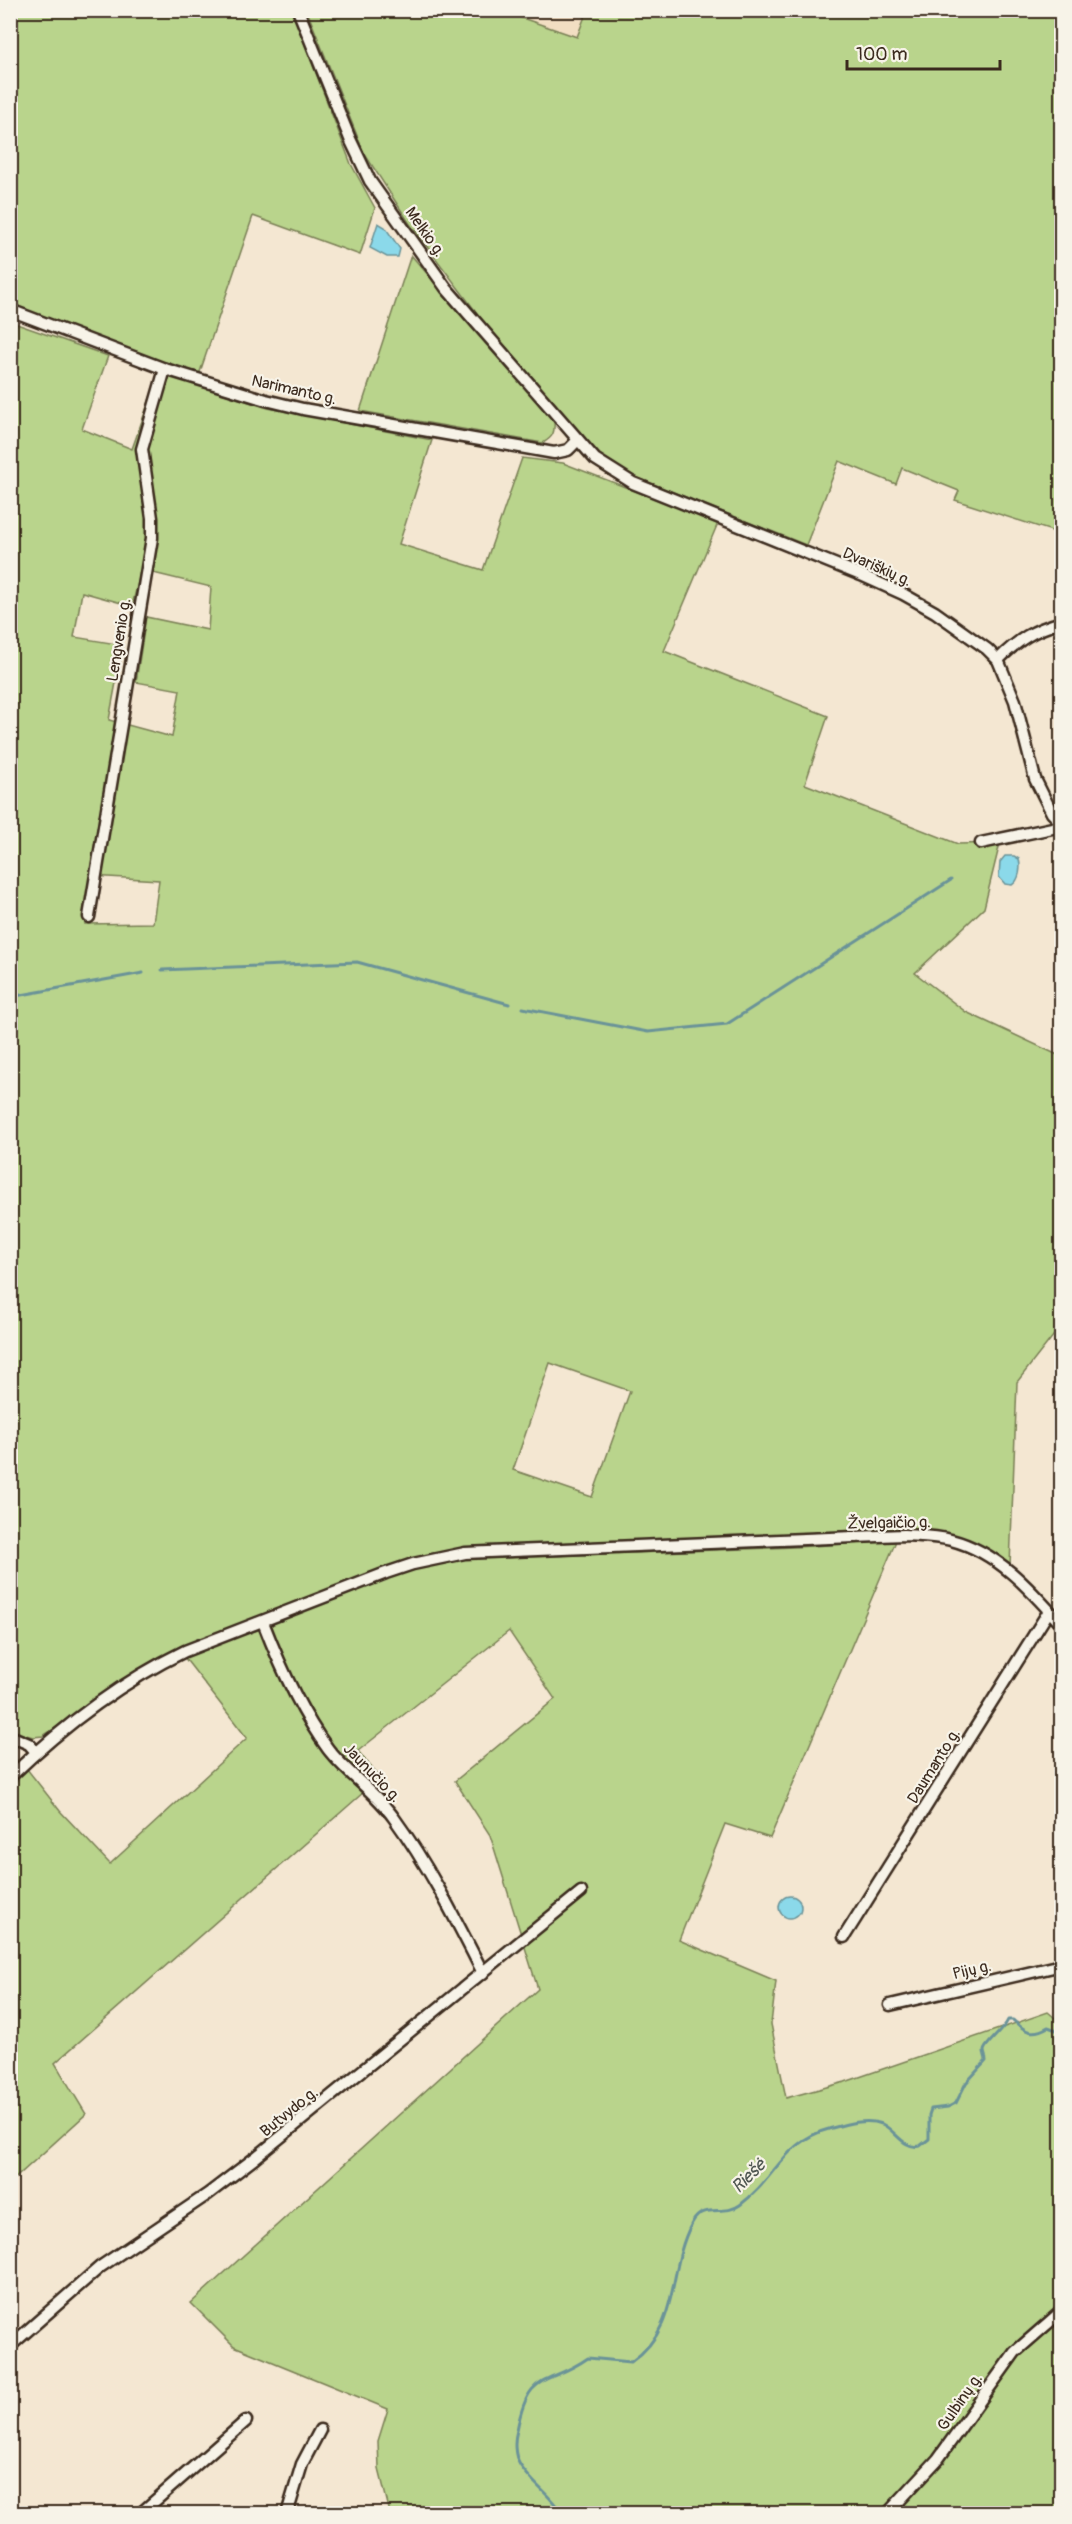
<svg xmlns="http://www.w3.org/2000/svg" width="1072" height="2524" font-family="Pangolin,sans-serif">
<rect width="100%" height="100%" fill="#f4e7d2"/>
<filter id="ink" filterUnits="userSpaceOnUse"><feTurbulence type="fractalNoise" baseFrequency=".0167" numOctaves="2"/><feDisplacementMap in="SourceGraphic" scale="12" xChannelSelector="R" yChannelSelector="G"/><feConvolveMatrix kernelMatrix="1 2 1 2 8 2 1 2 1" color-interpolation-filters="sRGB"/></filter>
<g filter="url(#ink)">
<path fill="#f2dec2" d="M502 11H587L577 37Z"/>
<g fill="#b9d48c" stroke="#7a7f55" stroke-width="1.5" fill-rule="evenodd">
<path d="M10 11H292L351 164 375 208 360 255 253 216 199 375 11 306Z"/>
<path d="M307 11H502L577 37 587 11H1061V534L955 500 959 491 902 468 896 484 839 461 806 545 628 474 603 459 480 317 410 224 364 153Z"/>
<path d="M411 255 554 421C555 433 553 437 543 443L360 411Z"/>
<path d="M11 322 108 356 82 429 132 449 159 373 268 408 432 440 399 544 483 570 522 458 563 463 718 523 664 651 828 716 805 784 958 844 1000 843 984 908 915 973 966 1012 1062 1057 1061 1326 1017 1382 1010 1566 959 1538 946 1533 918 1531 464 1549 399 1562 156 1659 120 1680 85 1709 43 1736 33 1737 11 1731ZM141 570 211 587 208 630 146 617 136 682 180 690 172 737 109 720 123 645 74 637 82 592 132 606ZM91 876 159 880 153 923 85 924ZM550 1363 630 1391 592 1497 513 1470Z"/>
<path d="M896 1541 770 1838 725 1824 679 1940 776 1981 771 2024 786 2098 845 2082 1048 2012 1061 2023V2513H390L379 2469 378 2441 388 2409 234 2346 191 2303 538 1989 490 1835 455 1781 555 1699 509 1631 358 1751 380 1778 55 2063 86 2114 11 2182 10 1785 27 1769 60 1811 110 1864 247 1738 184 1657 205 1648 389 1578 436 1563 467 1559 795 1547Z"/>
</g>
<g fill="#8bd9ea" stroke="#6b9398" stroke-width="1.5">
<path d="M378 223 385 227 400 249 398 257H387L370 248Z"/>
<path d="M1014 856 1019 859C1021 867 1020 880 1012 885L1005 884 999 877 1000 862 1005 856Z"/>
<circle cx="790" cy="1907" r="11"/>
</g>
<g fill="none" stroke-linecap="round" stroke-linejoin="round">
<g stroke="#6b9398" stroke-width="3">
<path d="M162 970 357 962 509 1004"/>
<path d="M10 997 143 973"/>
<path d="M523 1008 648 1032 727 1024 951 880"/>
<path d="M562 2514C551 2495 532 2484 520 2465 514 2455 514 2441 517 2430 529 2368 547 2387 588 2358L631 2362C682 2326 666 2272 692 2223 703 2202 724 2217 740 2205 777 2178 782 2141 832 2128 846 2124 867 2118 882 2124 895 2130 904 2150 920 2146L929 2139V2115L931 2109 948 2107 956 2103 966 2083 986 2061C986 2057 984 2054 984 2051 984 2045 1003 2031 1008 2020H1013C1025 2032 1033 2036 1048 2027L1062 2032"/>
</g>
<defs>
<g id="street">
<path d="M298 10 350 139 370 181 446 288 595 459 633 483 861 575 903 594 935 612 987 649 998 660 1015 701 1035 779 1052 813 1062 823"/>
<path d="M10 310 165 369 266 400 303 409 554 453 568 450 578 440"/>
<path d="M998 660C1019 639 1033 630 1062 622"/>
<path d="M981 843 1062 826"/>
<path d="M89 917 152 538V518L142 449 165 369"/>
<path d="M263 1622C280 1666 300 1711 328 1749 347 1774 375 1791 394 1818 429 1866 456 1920 483 1973"/>
<path d="M10 1736 29 1744 36 1752"/>
<path d="M10 1777C61 1728 121 1682 185 1651L386 1573 413 1564 465 1553 904 1535C920 1536 936 1536 951 1540 998 1552 1031 1590 1062 1625"/>
<path d="M844 1937 1049 1611"/>
<path d="M890 2005 1062 1965"/>
<path d="M10 2346 100 2267 208 2194 255 2158 581 1892"/>
<path d="M140 2514 246 2421"/>
<path d="M287 2514 302 2464 320 2430"/>
<path d="M887 2514 938 2459 1015 2352 1062 2311"/>
</g>
</defs>
<use href="#street" stroke="#3b2a1e" stroke-width="15"/>
<use href="#street" stroke="#f7f3e8" stroke-width="10"/>
</g>
</g>
<g text-anchor="middle" dominant-baseline="central" stroke-width="4.5" stroke-linejoin="round" paint-order="stroke">
<g font-size="16" fill="#3b2a1e" stroke="#f7f3e8">
<text transform="translate(425 232) rotate(55)">Melkio g.</text>
<text transform="translate(294 390) rotate(13)">Narimanto g.</text>
<text transform="translate(877 567) rotate(24)">Dvariškių g.</text>
<text transform="translate(119 640) rotate(-81)">Lengvenio g.</text>
<text transform="translate(889 1523) rotate(-1)">Žvelgaičio g.</text>
<text transform="translate(934 1766) rotate(-58)">Daumanto g.</text>
<text transform="translate(372 1773) rotate(46)">Jaunučio g.</text>
<text transform="translate(972 1970) rotate(-13)">Pijų g.</text>
<text transform="translate(289 2112) rotate(-39)">Butvydo g.</text>
<text transform="translate(960 2402) rotate(-55)">Gulbinų g.</text>
</g>
<g font-size="18" font-style="italic" fill="#4f5651" stroke="#f7f3e8">
<text transform="translate(749 2176) rotate(-45)">Riešė</text>
</g>
</g>
<rect width="1072" height="2524" fill="none" stroke="#f7f3e8" stroke-width="36"/>
<rect x="18" y="18" width="1036" height="2488" fill="none" stroke="#3b2a1e" stroke-width="2" filter="url(#ink)"/>
<path d="M847 60v9h153v-9" fill="none" stroke="#3b2a1e" stroke-width="3"/>
<text x="856" y="60" font-size="18" fill="#3b2a1e" stroke="#f7f3e8" stroke-width="4.5" paint-order="stroke">100 m</text>
</svg>
